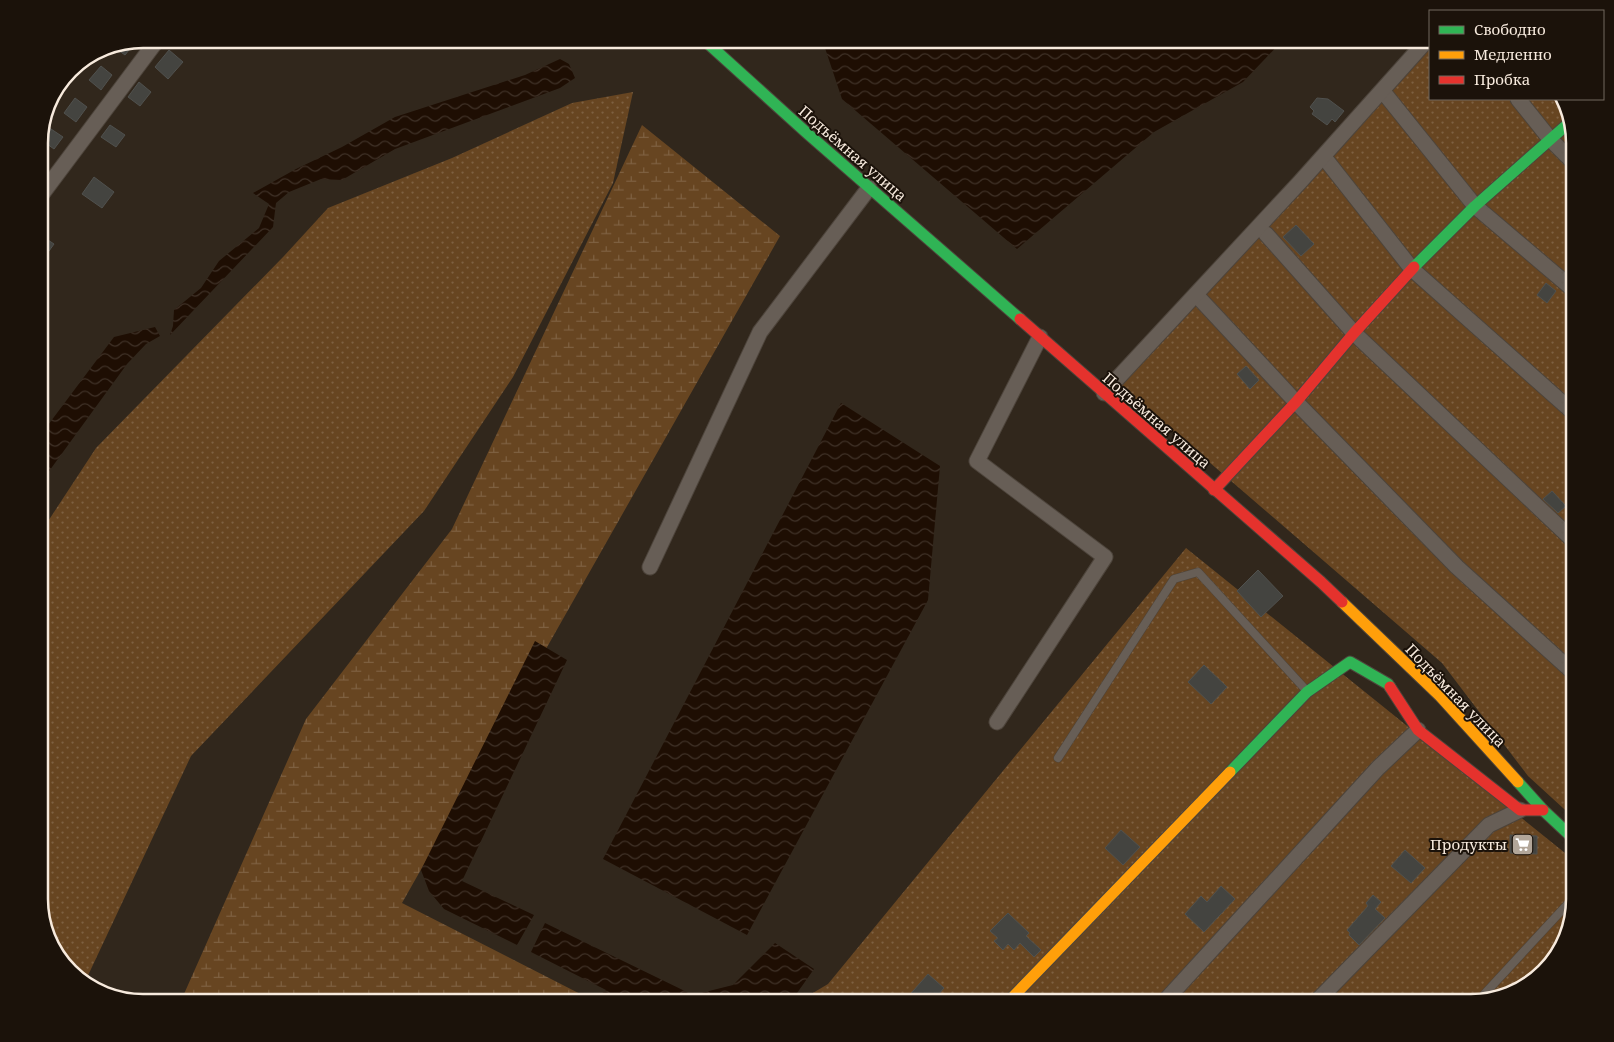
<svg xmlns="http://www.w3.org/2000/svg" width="1614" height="1042" font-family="'Noto Serif',serif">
<defs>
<pattern id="green-dots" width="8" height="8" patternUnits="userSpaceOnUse" patternTransform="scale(1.25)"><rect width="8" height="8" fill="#674521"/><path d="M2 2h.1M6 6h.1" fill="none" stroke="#7e6041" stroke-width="1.8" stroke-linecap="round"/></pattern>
<pattern id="wetland-marsh" width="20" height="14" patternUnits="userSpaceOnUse" patternTransform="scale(1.25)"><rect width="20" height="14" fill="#674521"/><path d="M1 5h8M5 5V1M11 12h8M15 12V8" fill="none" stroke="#7e6041"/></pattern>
<pattern id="water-waves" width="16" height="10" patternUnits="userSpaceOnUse" patternTransform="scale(1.25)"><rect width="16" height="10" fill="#1e0e03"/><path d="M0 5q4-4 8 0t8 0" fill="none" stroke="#3f3127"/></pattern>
</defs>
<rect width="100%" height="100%" fill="#31271c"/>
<g fill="url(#green-dots)">
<path d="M1430 39V99H1564L1575 142V819L1528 776 1442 663 1114 380Z"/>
<path d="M633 92 613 183 513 377 424 511 191 756 84 984 53 952 39 906V535L96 448 284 256 328 208 452 158 572 103Z"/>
<path d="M1186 548 1575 861V900L1558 957 1523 990 1472 1003H796L828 984Z"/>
</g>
<path fill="url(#wetland-marsh)" d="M642 125 780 236 402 903 598 1003H180L306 719 452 529Z"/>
<g fill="url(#water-waves)">
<path d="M822 39H1284L1243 82 1154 132 1017 249 842 99Z"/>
<path d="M560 59 569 64 575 78 560 88 395 149 342 180 321 179 289 192 276 203 273 227 170 335 173 326 174 310 201 288 219 261 259 228 269 204 253 193 296 169 342 147 395 117 525 75Z"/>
<path d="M155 327 160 336 146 344 127 364 39 485V437L114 337Z"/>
<path d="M841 403 940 466 928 600 747 935 603 859Z"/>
<path d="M535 641 567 660 462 881 534 915 517 945 444 909 429 891 421 870Z"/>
<path d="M545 923 693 995 733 985 775 943 814 969 790 1003H764L748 999 742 1003H590L606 990 531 952Z"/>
</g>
<g fill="#444440" stroke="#50514e">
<path d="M137 40 125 55 111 45 123 43Z"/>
<path d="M169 50 183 62 168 79 155 67Z"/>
<path d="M101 66 112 75 101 90 89 80Z"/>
<path d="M139 82 151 92 140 106 128 97Z"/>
<path d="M75 98 87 107 76 122 64 113Z"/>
<path d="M1317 98 1328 99 1344 111 1335 122 1332 119 1327 125 1312 114 1314 111 1310 107Z"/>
<path d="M110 125 125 135 116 147 101 137Z"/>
<path d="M48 127 63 137 54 149 40 139Z"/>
<path d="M94 177 114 192 102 208 82 194Z"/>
<path d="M1296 225 1314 244 1301 256 1283 237Z"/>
<path d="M39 234 54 244 39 265Z"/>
<path d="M1546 283 1556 291 1547 303 1537 295Z"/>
<path d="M1246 366 1259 380 1250 389 1237 374Z"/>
<path d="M1552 491 1566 506 1558 513 1543 499Z"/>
<path d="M1258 570 1283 596 1261 617 1237 591Z"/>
<path d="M1204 665 1227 687 1211 704 1188 682Z"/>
<path d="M1121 830 1140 847 1123 865 1105 848Z"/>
<path d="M1510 835 1537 836V854L1510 853Z"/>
<path d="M1405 850 1425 868 1411 883 1391 866Z"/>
<path d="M1221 886 1235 899 1204 932 1185 914 1201 896 1207 902Z"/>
<path d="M1373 895 1381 902 1375 909 1385 918 1359 945 1349 935 1350 933 1347 930 1368 906 1366 903Z"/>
<path d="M1008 913 1029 933 1026 936 1041 950 1034 957 1020 943 1014 950 1008 944 1003 950 994 941 998 938 990 931Z"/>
<path d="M928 974 944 988 931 1003H911L906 999Z"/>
</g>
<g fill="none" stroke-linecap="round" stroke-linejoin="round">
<defs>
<g id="lane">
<path d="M1058 758 1174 579 1198 572 1306 690"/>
<path d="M1477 1002 1575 896"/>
</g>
<g id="street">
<path d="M1385 94 1475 206 1575 291"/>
<path d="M1518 99 1550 139 1575 164"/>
<path d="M1327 161 1412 269 1575 414"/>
<path d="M39 198 158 39"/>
<path d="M1266 234 1354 333 1575 542"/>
<path d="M1200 299 1296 402 1457 567 1575 674"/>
<path d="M1104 393 1300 182 1428 39"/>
<path d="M650 567 760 332 869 188"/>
<path d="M997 722 1105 557 977 461 1040 337"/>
<path d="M1163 1003 1378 768 1418 730"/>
<path d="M1315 1003 1489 825 1520 810"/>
</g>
<g id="fast">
<path d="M703 39 808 134 1020 319"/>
<path d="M1414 267 1475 206 1570 122"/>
<path d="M1230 772 1307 692 1350 662 1388 684 1390 687"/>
<path d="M1518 782 1543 810 1575 840"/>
</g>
<g id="slow">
<path d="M1342 602 1440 696 1518 782"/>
<path d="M1007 1003 1230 772"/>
</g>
<g id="jam">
<path d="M1020 319 1321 582 1342 602"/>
<path d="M1214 490 1296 402 1354 333 1414 267"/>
<path d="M1390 687 1418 730 1520 810H1543"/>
</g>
</defs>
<use href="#lane" stroke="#4d443b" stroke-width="9"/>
<use href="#street" stroke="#4d443b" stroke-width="17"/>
<use href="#fast" stroke="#4d443b" stroke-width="13"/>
<use href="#slow" stroke="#4d443b" stroke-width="13"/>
<use href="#jam" stroke="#4d443b" stroke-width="13"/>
<use href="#lane" stroke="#675e56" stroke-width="8"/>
<use href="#street" stroke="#675e56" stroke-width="15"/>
<use href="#fast" stroke="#30b455" stroke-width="11"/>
<use href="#slow" stroke="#ff9f0a" stroke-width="11"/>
<use href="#jam" stroke="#e5322d" stroke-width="11"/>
</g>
<defs>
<symbol id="supermarket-square" viewBox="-11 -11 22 22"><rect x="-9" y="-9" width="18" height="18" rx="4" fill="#b2a699" stroke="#1b120a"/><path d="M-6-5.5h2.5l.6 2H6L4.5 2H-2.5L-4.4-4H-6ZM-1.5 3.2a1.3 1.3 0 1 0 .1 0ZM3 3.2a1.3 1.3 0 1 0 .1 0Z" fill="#fff"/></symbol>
</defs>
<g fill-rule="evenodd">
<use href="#supermarket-square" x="1510" y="832" width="25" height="25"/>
</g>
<g text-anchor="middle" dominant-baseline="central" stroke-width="4" stroke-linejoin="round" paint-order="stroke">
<g font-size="15" fill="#f7eadd" stroke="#1b120a">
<text transform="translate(853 153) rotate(41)">Подъёмная улица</text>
<text transform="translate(1157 420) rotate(41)">Подъёмная улица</text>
<text transform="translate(1456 695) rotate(46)">Подъёмная улица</text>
</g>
<g font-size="15" fill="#f7eadd" stroke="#1b120a" text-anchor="end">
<text x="1507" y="844">Продукты</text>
</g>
</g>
<path d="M0 0H1614V1042H0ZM143 48H1471A95 95 0 0 1 1566 143V899A95 95 0 0 1 1471 994H143A95 95 0 0 1 48 899V143A95 95 0 0 1 143 48Z" fill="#1b120a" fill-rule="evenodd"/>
<path fill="none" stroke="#f7eadd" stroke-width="2.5" d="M143 48H1471A95 95 0 0 1 1566 143V899A95 95 0 0 1 1471 994H143A95 95 0 0 1 48 899V143A95 95 0 0 1 143 48Z"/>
<rect x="1429" y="10" width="175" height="90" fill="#1b120a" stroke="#73685e"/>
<rect x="1439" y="26" width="25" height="8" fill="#30b455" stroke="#73685e"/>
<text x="1474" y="35" font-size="15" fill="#f7eadd">Свободно</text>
<rect x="1439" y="51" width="25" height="8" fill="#ff9f0a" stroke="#73685e"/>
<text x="1474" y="60" font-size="15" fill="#f7eadd">Медленно</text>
<rect x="1439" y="76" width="25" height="8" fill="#e5322d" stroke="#73685e"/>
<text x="1474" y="85" font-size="15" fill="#f7eadd">Пробка</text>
</svg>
